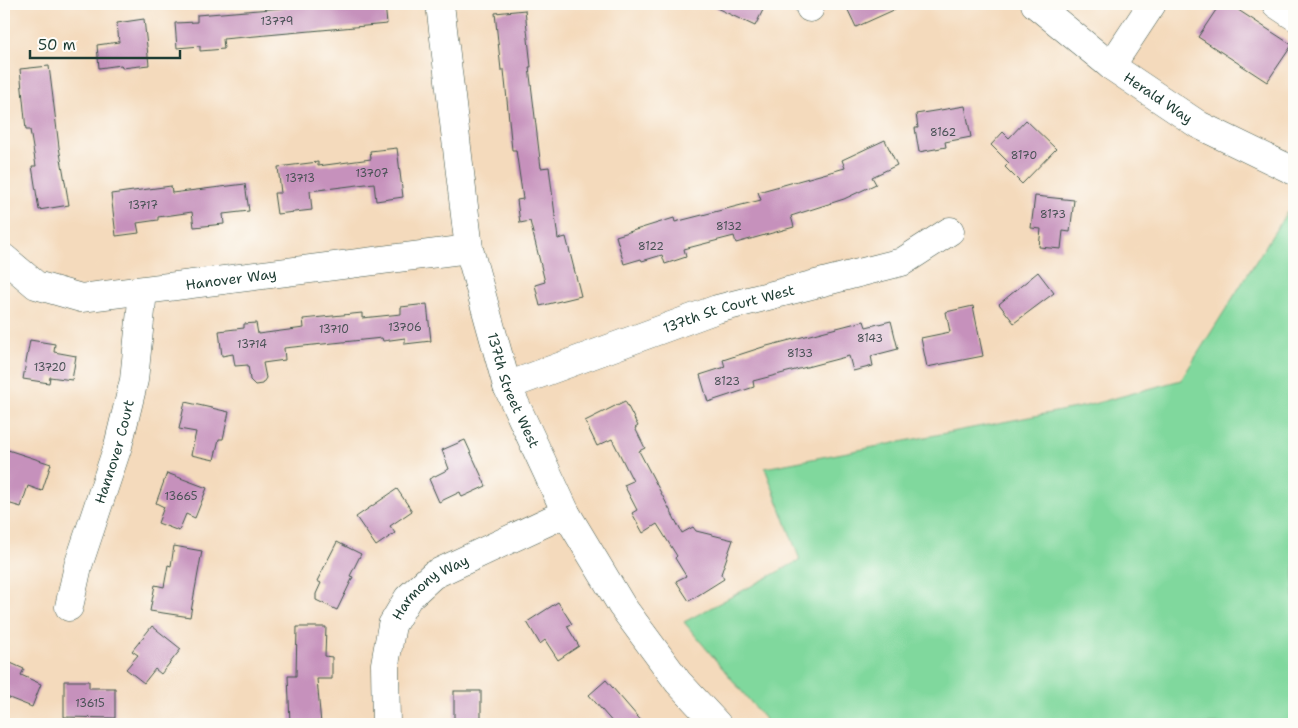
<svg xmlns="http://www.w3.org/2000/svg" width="1298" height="728" font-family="'Shantell Sans',sans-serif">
<rect width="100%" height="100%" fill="#fdfcf7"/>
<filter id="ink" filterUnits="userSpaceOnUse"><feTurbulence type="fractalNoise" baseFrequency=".02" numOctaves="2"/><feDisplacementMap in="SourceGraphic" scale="10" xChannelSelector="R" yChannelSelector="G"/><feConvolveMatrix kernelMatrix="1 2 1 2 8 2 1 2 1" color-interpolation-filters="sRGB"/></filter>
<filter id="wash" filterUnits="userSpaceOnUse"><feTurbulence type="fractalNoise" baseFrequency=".0096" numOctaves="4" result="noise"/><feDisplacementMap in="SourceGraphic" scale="20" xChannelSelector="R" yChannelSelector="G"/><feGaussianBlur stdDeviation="1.12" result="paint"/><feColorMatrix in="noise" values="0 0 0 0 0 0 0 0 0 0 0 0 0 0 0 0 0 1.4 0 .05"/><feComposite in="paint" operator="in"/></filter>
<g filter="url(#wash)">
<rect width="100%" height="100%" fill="#f4dabc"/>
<path fill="#80d89d" stroke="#508a68" d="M1292 204 1294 207V724H769L684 622 800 560 765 468 1086 406 1181 380Z"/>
<g id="blocks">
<g fill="#c691bc">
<path d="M332 4H385L387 24 223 39 224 49 200 51V46L177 48 175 23 197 22V15Z"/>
<path d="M708 4H766L755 26Z"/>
<path d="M845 4H907L856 27Z"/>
<path d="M1220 4H1229L1292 45 1267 82 1198 37Z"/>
<path d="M525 10 531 67H529L541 168 549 167 558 239 566 237 581 296 540 306 535 285 545 282 530 221 520 223 517 200 523 199 516 150H512L504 70H501L495 13Z"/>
<path d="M144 19 149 65 122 68 121 65 99 68 97 45 119 42 117 23Z"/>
<path d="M49 66 59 147 69 205 39 210 32 166H36L30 130H26L20 69Z"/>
<path d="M965 106 971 137 945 142 946 147 919 152 915 128H918L916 114Z"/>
<path d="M1026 120 1056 149 1022 184 1005 167 1009 163 991 145 1003 132 1009 138Z"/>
<path d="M885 140 897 165 872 177 876 184 844 199 791 216 794 227 736 243 734 236 684 249 686 257 665 264 662 255 642 261 641 259 624 264 616 236 674 218 675 222 761 200 758 192 845 168 842 160Z"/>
<path d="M397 148 403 197 376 201 374 183 310 191 312 210 277 214 274 193H281L278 167 318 162V166L371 159 370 151Z"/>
<path d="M245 184 249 211 223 214 224 224 194 227 192 212 158 217V220L137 223 139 233 116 236 111 194 171 186 172 193Z"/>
<path d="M1035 196 1074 200 1070 232 1063 231 1061 249 1039 247 1041 229 1031 228Z"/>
<path d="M1038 272 1054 293 1014 323 999 304Z"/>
<path d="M427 304 431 341 405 344V338L383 341 382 338 284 348 285 360 263 363 266 378 262 384 255 385 250 380 248 365 235 366 233 354 222 356 219 331 244 328V324L256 323 258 334 304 328 303 319 362 313V318L401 314V307Z"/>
<path d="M973 306 983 356 927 367 921 338 950 332 946 312Z"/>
<path d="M864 321 866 327 891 321 898 349 871 356 873 366 853 371 849 356 753 381 754 387 708 402 700 375 725 367 723 360 763 347Z"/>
<path d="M30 340 55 344 54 352 76 356 72 380 50 377 49 383 23 379Z"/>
<path d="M625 401 638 426 635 428 645 448 639 451 682 533 693 527 696 531 733 540 721 574 724 579 689 601 676 581 686 576 675 558 677 556 657 524 643 533 632 513 637 510 624 485 633 481 612 439 597 446 585 421Z"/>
<path d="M185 402 229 412 223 439H219L214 460 191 455 196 432 179 429Z"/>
<path d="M465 440 486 486 462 497 460 492 439 502 429 479 449 469 442 450Z"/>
<path d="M8 450 51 464 42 491 28 486 21 507 4 502V463Z"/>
<path d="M167 473 207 488 195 518 186 514 179 531 158 523 164 507 156 503Z"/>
<path d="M397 489 412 511 390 526 395 533 376 546 356 517Z"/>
<path d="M337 542 361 554 350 576 353 577 337 610 316 600V594L321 583 317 581Z"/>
<path d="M174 546 202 551 190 617 150 611 155 585 164 587 168 565 171 566Z"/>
<path d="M558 602 572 624 567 626 579 646 558 660 545 640 540 644 527 622Z"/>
<path d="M152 626 181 649 161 674 155 669 144 683 126 669 138 655 132 651Z"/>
<path d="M297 627H326L325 656 332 657V679H317L321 724H290L288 676H296Z"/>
<path d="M4 660 24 669 21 675 41 684 32 707 4 696Z"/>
<path d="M606 680 644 724H614L589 695Z"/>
<path d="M64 681H89V688H115V718L64 717Z"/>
<rect x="454" y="691" width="27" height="33"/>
</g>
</g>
</g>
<g filter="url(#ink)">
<use href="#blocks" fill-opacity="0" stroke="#3f5548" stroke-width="1"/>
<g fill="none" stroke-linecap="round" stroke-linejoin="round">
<defs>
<g id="minor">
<path id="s1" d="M440 4 469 249 507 386 566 513 622 606 678 682 717 724"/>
<path d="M809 4 810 8"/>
<path id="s2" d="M1035 4 1111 66 1199 125 1294 171"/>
<path d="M1276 4 1294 16"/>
<path d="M1111 66 1152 4"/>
<path id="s3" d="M4 258 36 285 81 298 469 249"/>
<path id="s4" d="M507 386 717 309 902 262 950 231"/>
<path id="s5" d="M69 607 78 566 118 446 134 380 143 291"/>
<path id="s6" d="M386 724 385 664 392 625 408 598 433 575 566 513"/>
</g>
</defs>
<use href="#minor" stroke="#3f5548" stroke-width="29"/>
<use href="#minor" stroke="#fff" stroke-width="28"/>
</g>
</g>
<g text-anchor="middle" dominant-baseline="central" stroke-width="4.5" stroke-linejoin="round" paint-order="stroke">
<g font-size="11" fill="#495256">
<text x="277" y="21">13779</text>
<text x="943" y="132">8162</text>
<text x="1024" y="155">8170</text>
<text x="372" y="173">13707</text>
<text x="300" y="178">13713</text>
<text x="143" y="205">13717</text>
<text x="1053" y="214">8173</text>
<text x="729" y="226">8132</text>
<text x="651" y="246">8122</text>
<text x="405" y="327">13706</text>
<text x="334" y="329">13710</text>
<text x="870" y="338">8143</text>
<text x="252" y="344">13714</text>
<text x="800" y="353">8133</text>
<text x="50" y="367">13720</text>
<text x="727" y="381">8123</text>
<text x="181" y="496">13665</text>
<text x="90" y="703">13615</text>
</g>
<g font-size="14" fill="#1f3d34" stroke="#fdfcf7">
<text stroke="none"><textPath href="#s2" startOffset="155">Herald Way</textPath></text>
<text stroke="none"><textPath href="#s3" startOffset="240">Hanover Way</textPath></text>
<text stroke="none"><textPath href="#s4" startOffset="235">137th St Court West</textPath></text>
<text stroke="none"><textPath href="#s1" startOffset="395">137th Street West</textPath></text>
<text stroke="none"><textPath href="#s5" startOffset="162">Hannover Court</textPath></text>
<text stroke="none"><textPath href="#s6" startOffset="155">Harmony Way</textPath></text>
</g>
</g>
<rect width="1298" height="728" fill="none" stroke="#fdfcf7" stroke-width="20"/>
<path d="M30 50v8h150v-8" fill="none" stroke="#1f3d34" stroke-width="2.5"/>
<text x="38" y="50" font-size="15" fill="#1f3d34" stroke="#fdfcf7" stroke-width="4" paint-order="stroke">50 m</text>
</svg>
